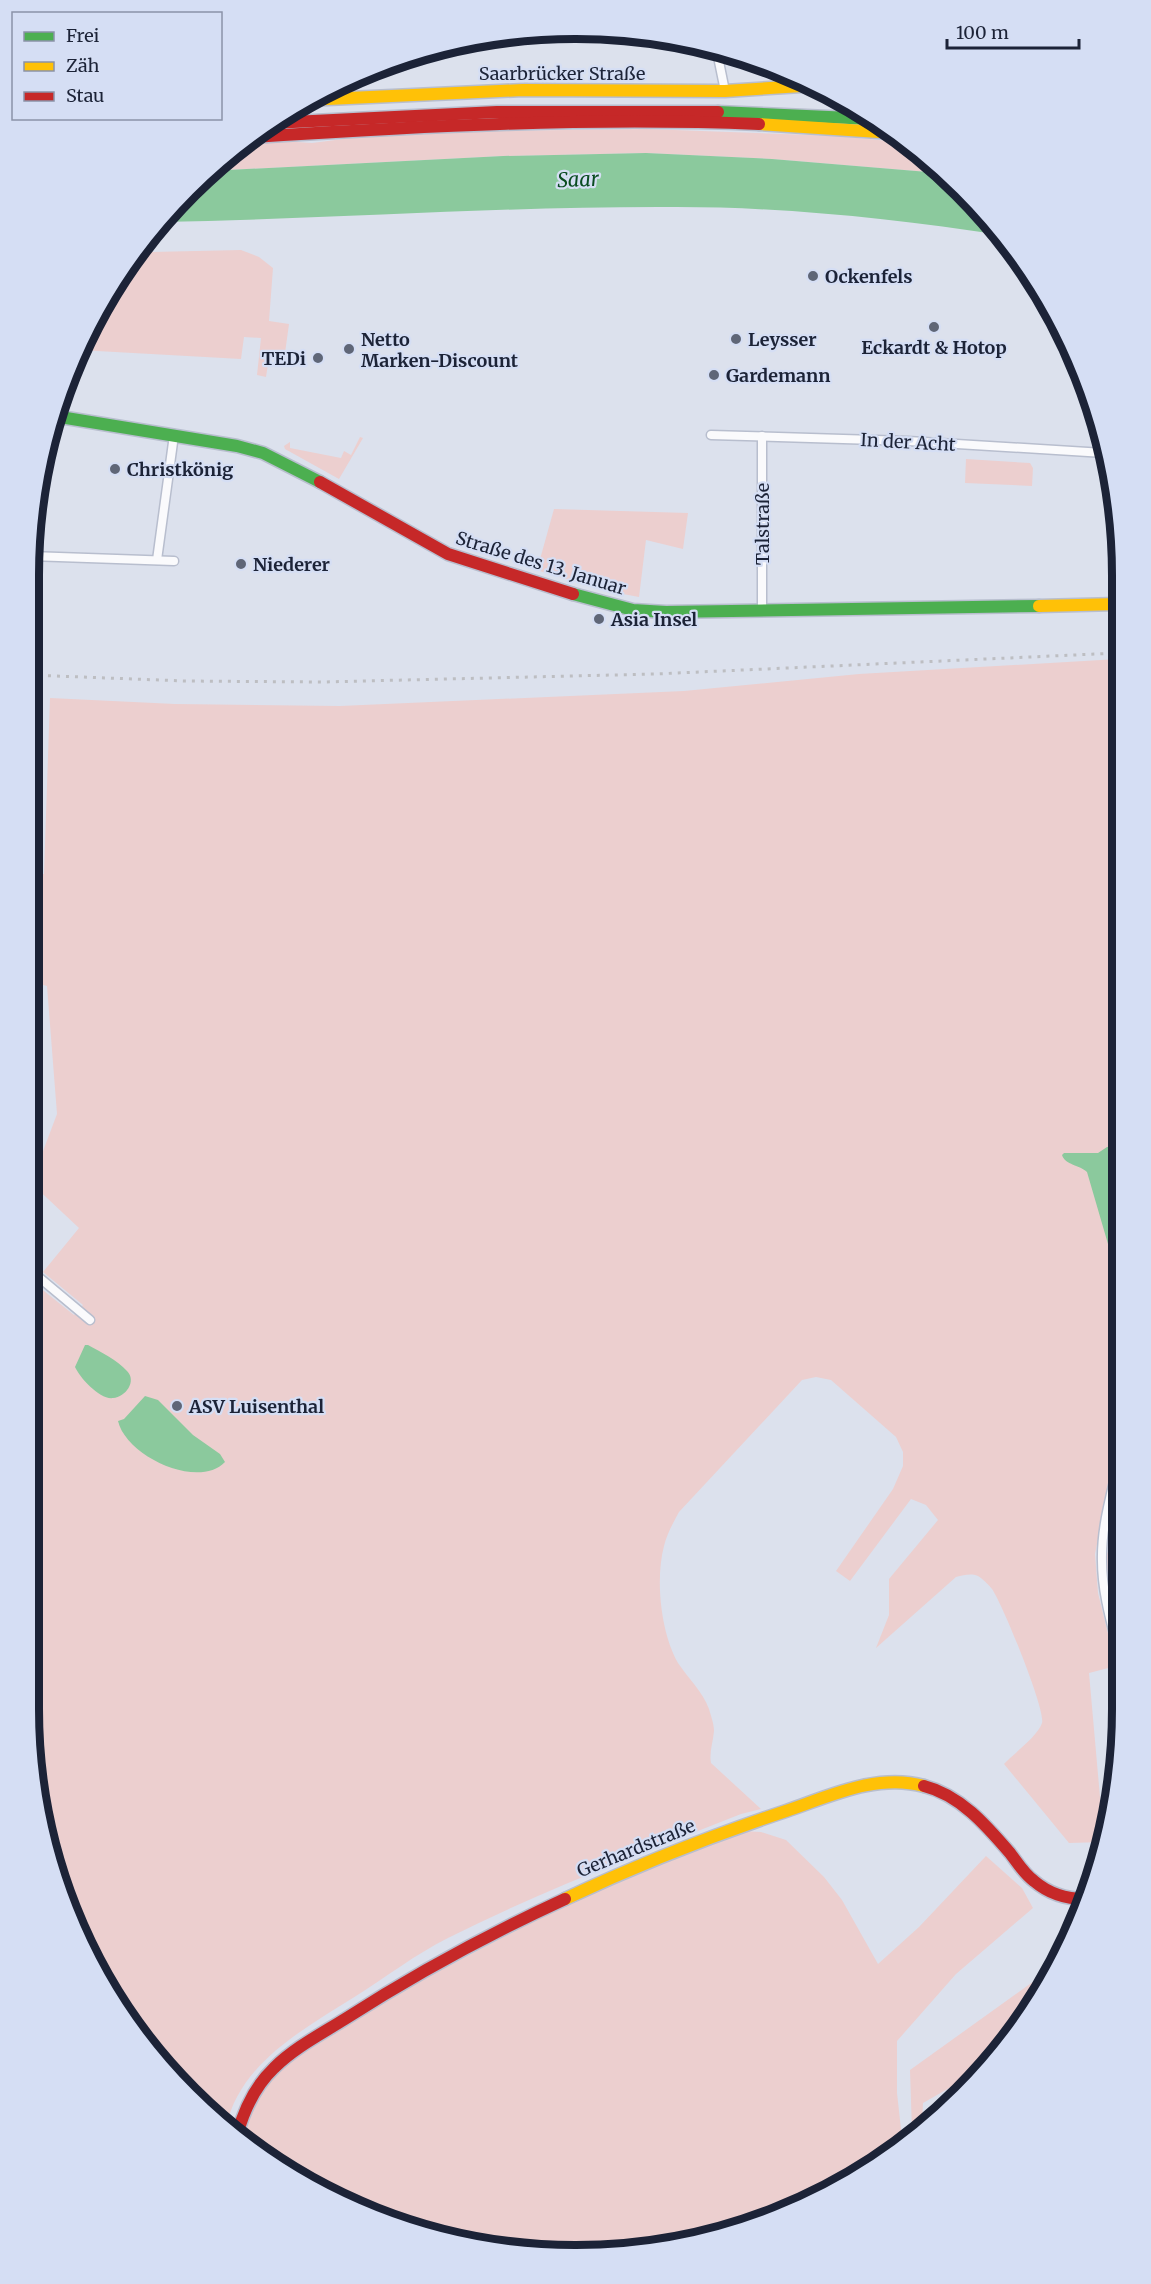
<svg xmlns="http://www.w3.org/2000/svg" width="1151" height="2284" font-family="Merriweather,serif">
<rect width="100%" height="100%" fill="#dce1ed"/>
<g fill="#eccfcf">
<path d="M646 129 836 136 910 143 940 173 772 159 646 153 503 156 209 171 242 145 280 141 312 143 375 135 496 131Z"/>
<path d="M241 250 259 257 273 268 269 321 289 324 285 353 270 351 266 377 257 375 261 338 244 337 241 359 79 350 85 334 130 262 151 252Z"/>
<path d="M360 437 363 438 339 479 285 449 284 446 290 442V448L341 458 344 451 351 455Z"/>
<path d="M966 459 1030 463 1033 468 1032 486 965 483Z"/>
<path d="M554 509 688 513 683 549 646 540 639 597 602 590 543 572 537 570Z"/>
<path d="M1118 659 1120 1428 1095 1554 1098 1593 1116 1666 1089 1673 1104 1842 1069 1843 1004 1764C1013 1754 1038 1736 1042 1723 1046 1710 1002 1603 992 1589 989 1585 983 1579 978 1576 971 1573 964 1575 956 1577L876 1648 889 1615V1579L938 1520 926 1505 911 1499 850 1581 836 1571 893 1489 903 1466V1452L896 1437 831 1380 816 1377 802 1380 679 1512C673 1523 667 1534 664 1546 655 1580 661 1633 678 1663 688 1678 703 1692 709 1709 711 1716 714 1724 714 1731 713 1742 709 1753 711 1763L761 1809 741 1814C643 1853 543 1890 448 1938 416 1954 386 1977 356 1996 304 2029 239 2063 226 2128L215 2120 142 2042 58 1885 29 1708V1279L74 1315 83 1305 43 1272 79 1228 31 1183 57 1114 47 986 29 981V873L44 874 50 698 175 704 340 706 684 691 859 674Z"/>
<path d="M1121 1528V1623L1116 1624 1104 1559Z"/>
<path d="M742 1831 761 1832 786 1840 824 1877 842 1900 878 1964 919 1927 986 1856 1022 1888 1033 1908 956 1974 897 2041V2093L902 2138 817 2199 647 2251 468 2245 302 2182 241 2139 251 2109 267 2084 291 2061 405 1989 545 1915 603 1887Z"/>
<path d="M1055 1966 979 2071 923 2103 922 2124 912 2131 910 2070Z"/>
</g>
<g fill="#8bc99d">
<path d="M646 153 772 159 940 173 1002 235C895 219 786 207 677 207 505 206 333 219 160 222L209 171 503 156Z"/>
<path d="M1120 1145V1261L1118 1260 1108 1244 1087 1172C1080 1165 1065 1165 1062 1155L1064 1153H1098L1107 1147Z"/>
<path d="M85 1345H88C101 1352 117 1360 127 1371 137 1381 126 1397 113 1398 100 1400 80 1378 75 1367Z"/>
<path d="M145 1396 158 1400 193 1435 220 1454 225 1462C198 1490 126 1456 118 1421L124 1419Z"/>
</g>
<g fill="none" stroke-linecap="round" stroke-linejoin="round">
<defs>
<g id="street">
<path d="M716 47 725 91"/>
<path d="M711 435 908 441 1104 453"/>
<path d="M30 556 174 561"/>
<path d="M157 560 174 435"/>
<path d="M762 611V436"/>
<path d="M29 1269 90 1320"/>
<path d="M1121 1452C1113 1488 1101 1525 1102 1561 1102 1595 1113 1628 1121 1661"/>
</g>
<g id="fast">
<path d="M718 112 873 119"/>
<path d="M54 416 237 446 263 453 320 482"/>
<path d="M573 594 633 610 666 612 1039 606"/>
</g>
<g id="slow">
<path d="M306 100 523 90 725 91 817 85"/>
<path d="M759 124 894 133"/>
<path d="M1039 606 1118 604"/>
<path d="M565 1899C637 1865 711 1836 786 1811 830 1796 877 1773 924 1786"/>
</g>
<g id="jam">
<path d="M272 123 497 112H718"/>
<path d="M253 137C422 126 590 117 759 124"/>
<path d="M320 482 448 554 573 594"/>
<path d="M924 1786C960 1795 986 1825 1010 1853 1017 1862 1024 1874 1034 1881 1048 1893 1066 1899 1085 1899"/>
<path d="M237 2135C244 2110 255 2086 274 2068 294 2048 321 2034 345 2019 415 1974 489 1934 565 1899"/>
</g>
</defs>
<use href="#street" stroke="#b8bece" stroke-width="11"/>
<use href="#fast" stroke="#b8bece" stroke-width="15"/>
<use href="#slow" stroke="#b8bece" stroke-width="15"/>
<use href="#jam" stroke="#b8bece" stroke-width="15"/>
<use href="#street" stroke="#fafafc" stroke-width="8"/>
<use href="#fast" stroke="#4caf50" stroke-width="12"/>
<use href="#slow" stroke="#ffc107" stroke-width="12"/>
<use href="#jam" stroke="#c62828" stroke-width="12"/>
<g stroke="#bdbec2" stroke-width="3" stroke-dasharray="3 6" stroke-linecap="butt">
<path d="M567 31 597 30"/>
<path d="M30 675 185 681 322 682 655 674 1118 653"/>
</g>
</g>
<g fill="#5f6677" stroke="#d5def4" stroke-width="2">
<circle cx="813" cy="276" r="6"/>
<circle cx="934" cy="327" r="6"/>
<circle cx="736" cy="339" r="6"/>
<circle cx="349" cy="349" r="6"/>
<circle cx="318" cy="358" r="6"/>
<circle cx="714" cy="375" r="6"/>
<circle cx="115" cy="469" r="6"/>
<circle cx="241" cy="564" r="6"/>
<circle cx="599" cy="619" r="6"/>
<circle cx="177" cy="1406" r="6"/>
</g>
<g text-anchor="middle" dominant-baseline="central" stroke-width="4.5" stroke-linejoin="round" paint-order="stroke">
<g font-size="18" fill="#1c2337" stroke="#d5def4">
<text x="562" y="73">Saarbrücker Straße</text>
<text transform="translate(908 442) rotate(3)">In der Acht</text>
<text transform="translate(762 524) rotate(-90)">Talstraße</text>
<text transform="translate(541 563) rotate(17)">Straße des 13. Januar</text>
<text transform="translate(636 1848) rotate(-22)">Gerhardstraße</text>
</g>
<g font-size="18" font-weight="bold" fill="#1c2337" stroke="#d5def4" text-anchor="start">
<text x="825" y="276">Ockenfels</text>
<text x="361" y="339">Netto<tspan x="361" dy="21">Marken-Discount</tspan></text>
<text x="748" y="339">Leysser</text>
<text x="934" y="347" text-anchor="middle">Eckardt &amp; Hotop</text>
<text x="306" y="358" text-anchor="end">TEDi</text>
<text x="726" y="375">Gardemann</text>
<text x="127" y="469">Christkönig</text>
<text x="253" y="564">Niederer</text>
<text x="611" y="619">Asia Insel</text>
<text x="189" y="1406">ASV Luisenthal</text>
</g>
<g font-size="20" font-style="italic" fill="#0a4c21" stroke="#d5def4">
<text transform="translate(578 179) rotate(-2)">Saar</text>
</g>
</g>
<path d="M0 0H1151V2284H0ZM575 39H576A536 536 0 0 1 1112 575V1709A536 536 0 0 1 576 2245H575A536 536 0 0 1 39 1709V575A536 536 0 0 1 575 39Z" fill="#d5def4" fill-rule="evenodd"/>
<path fill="none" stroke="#1c2337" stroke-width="8" d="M575 39H576A536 536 0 0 1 1112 575V1709A536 536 0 0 1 576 2245H575A536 536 0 0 1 39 1709V575A536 536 0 0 1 575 39Z"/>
<rect x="12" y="12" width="210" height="108" fill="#d5def4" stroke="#8b93a8" stroke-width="1.5"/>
<rect x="24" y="32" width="30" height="9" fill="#4caf50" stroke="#8b93a8" stroke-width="1.5"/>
<text x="66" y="42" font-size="18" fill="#1c2337">Frei</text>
<rect x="24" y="62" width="30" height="9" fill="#ffc107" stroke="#8b93a8" stroke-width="1.5"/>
<text x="66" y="72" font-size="18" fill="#1c2337">Zäh</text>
<rect x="24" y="92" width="30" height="9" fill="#c62828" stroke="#8b93a8" stroke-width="1.5"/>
<text x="66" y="102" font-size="18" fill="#1c2337">Stau</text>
<path d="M947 39v9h132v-9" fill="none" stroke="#1c2337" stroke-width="3"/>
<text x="956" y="39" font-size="18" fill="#1c2337" stroke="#d5def4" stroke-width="4.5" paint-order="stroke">100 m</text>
</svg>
